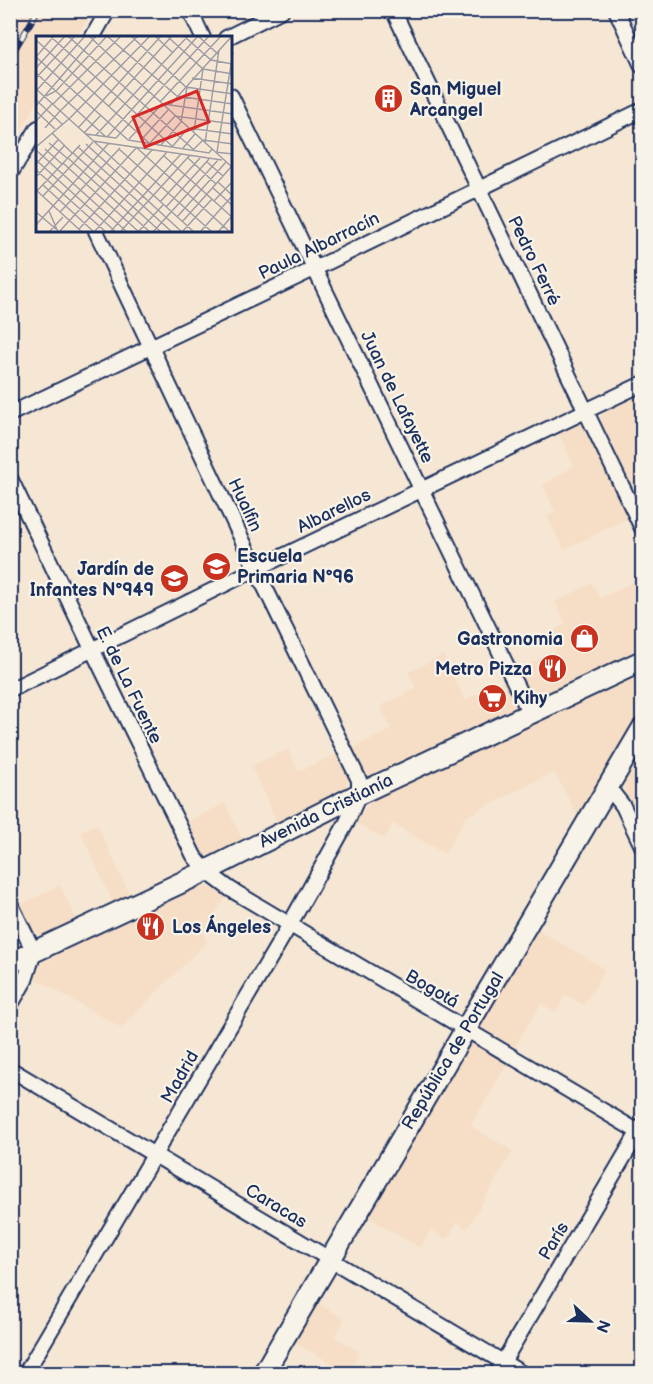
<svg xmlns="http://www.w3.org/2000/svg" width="653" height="1384" font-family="'Balsamiq Sans',sans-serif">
<rect width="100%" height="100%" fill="#f6e7d4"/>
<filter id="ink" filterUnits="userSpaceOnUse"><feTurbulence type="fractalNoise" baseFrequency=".0167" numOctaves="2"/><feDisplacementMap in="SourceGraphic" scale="12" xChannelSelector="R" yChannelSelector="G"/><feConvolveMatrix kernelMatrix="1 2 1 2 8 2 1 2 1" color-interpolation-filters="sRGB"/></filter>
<g filter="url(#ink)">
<g fill="#f6dec6">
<path d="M11 10 93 11 77 37 38 38 37 103 11 148Z"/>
<path d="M642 392V481L630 488 601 425V416L603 412Z"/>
<path d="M576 423H581L585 426 629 518 564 550 547 516 555 512 543 485 574 466 558 432Z"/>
<path d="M642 578V648L541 698 531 697 528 694 516 670 556 651 548 633 565 624 555 602 592 583 600 598Z"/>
<path d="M443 655 465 700 506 680 515 699V705L509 713 373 776H368L363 773 351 749 391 729 380 706 416 689 408 672Z"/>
<path d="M642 673V711L579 819 554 772 466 817 445 854 393 824 384 839 356 823 366 807 378 796Z"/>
<path d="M288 749 298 771 337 754 348 777 347 786 340 794 277 822 251 766Z"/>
<path d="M642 753V805L634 810 624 789 625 783Z"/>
<path d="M225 803 243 840 211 856 201 854 184 824Z"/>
<path d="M97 824 130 895 113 903 80 831Z"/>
<path d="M197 884 209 887 226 897 203 933 207 942 121 1028 34 978 41 964 45 961 193 885Z"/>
<path d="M60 885 77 920 46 936 41 935 34 932 28 926 18 906Z"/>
<path d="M537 929 605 969 584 1005 566 995 556 1012 541 1004 513 1050 482 1031 480 1028 481 1023Z"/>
<path d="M474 1043H479L509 1061 471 1126 513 1151 467 1229 457 1223 447 1240 431 1230 420 1248 366 1216 464 1047Z"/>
<path d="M316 1302 345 1319 335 1337 360 1352 347 1373 293 1341Z"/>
</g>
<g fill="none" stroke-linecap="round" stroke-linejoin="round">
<defs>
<g id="street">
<path d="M190 10 203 38"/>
<path d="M393 10 642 528"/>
<path d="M616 10 642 66"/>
<path d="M92 38 108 10"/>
<path d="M226 38 282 10"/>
<path d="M231 96 530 714"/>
<path d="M10 174 38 128"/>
<path d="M10 414 314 269 642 110"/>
<path d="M10 478 92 649 194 856 206 871 230 889 642 1134"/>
<path d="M10 690 256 569 642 384"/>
<path d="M609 788 623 806 642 846"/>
<path d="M10 903 34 952 25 980 10 1006"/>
<path d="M10 1069 523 1374"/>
<path d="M25 1374 289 926 347 822 359 794V780L256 569 96 231"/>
<path d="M496 1374 642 1126"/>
</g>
<g id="secondary">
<path d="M10 963 206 871 359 794 642 661"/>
<path d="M263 1374 642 729"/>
</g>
</defs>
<use href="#street" stroke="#1b2f5e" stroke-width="18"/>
<use href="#secondary" stroke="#1b2f5e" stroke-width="24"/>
<use href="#street" stroke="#f7f3e8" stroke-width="14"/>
<use href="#secondary" stroke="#f7f3e8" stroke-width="20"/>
<defs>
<path id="rail" d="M10 58 38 10"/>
</defs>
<use href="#rail" stroke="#1b2f5e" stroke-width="6"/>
<use href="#rail" stroke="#f7f3e8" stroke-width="4" stroke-dasharray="11" stroke-linecap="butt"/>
</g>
</g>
<defs>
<symbol id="building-disc" viewBox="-11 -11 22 22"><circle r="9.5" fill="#c8321e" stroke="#f7f3e8"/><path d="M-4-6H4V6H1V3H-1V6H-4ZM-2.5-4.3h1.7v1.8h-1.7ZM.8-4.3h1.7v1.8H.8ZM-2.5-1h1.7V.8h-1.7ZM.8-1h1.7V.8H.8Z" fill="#fff"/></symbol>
<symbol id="school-disc" viewBox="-11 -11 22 22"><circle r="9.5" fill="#c8321e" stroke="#f7f3e8"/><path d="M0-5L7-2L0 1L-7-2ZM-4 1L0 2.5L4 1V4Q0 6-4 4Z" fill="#fff"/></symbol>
<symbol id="shop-disc" viewBox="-11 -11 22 22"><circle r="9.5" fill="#c8321e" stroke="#f7f3e8"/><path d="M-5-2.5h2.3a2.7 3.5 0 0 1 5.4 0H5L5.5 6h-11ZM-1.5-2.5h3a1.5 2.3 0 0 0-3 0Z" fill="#fff"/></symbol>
<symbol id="restaurant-disc" viewBox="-11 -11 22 22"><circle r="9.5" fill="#c8321e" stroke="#f7f3e8"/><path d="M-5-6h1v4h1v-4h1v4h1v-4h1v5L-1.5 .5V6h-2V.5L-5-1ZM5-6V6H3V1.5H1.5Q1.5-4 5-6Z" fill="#fff"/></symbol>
<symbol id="supermarket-disc" viewBox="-11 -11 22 22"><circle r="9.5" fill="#c8321e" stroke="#f7f3e8"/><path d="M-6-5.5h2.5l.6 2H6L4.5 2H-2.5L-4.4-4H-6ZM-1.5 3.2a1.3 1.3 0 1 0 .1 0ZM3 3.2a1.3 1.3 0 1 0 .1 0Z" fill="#fff"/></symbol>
</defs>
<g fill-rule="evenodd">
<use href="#building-disc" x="372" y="82" width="33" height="33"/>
<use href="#school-disc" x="200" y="550" width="33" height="33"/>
<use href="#school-disc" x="158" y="562" width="33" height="33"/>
<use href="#shop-disc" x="568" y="622" width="33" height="33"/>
<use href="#restaurant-disc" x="536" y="652" width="33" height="33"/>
<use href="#supermarket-disc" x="476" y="682" width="33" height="33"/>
<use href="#restaurant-disc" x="134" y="910" width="33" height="33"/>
</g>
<g text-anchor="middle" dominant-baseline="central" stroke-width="4.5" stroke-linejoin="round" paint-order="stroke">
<g font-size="18" font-weight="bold" fill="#1b2f5e" stroke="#f7f3e8" text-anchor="start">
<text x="410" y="89">San Miguel<tspan x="410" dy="21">Arcangel</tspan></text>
<text x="237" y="556">Escuela<tspan x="237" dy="21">Primaria N°96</tspan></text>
<text x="154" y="569" text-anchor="end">Jardín de<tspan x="154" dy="21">Infantes N°949</tspan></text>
<text x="563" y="639" text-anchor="end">Gastronomia</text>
<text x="532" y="669" text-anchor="end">Metro Pizza</text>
<text x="513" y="698">Kihy</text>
<text x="172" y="927">Los Ángeles</text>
</g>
<g font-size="18" fill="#1b2f5e" stroke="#f7f3e8">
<text transform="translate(319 246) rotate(-26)">Paula Albarracín</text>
<text transform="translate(534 261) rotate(64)">Pedro Ferré</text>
<text transform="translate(397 397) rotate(64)">Juan de Lafayette</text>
<text transform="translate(245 505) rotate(65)">Hualfin</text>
<text transform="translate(334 511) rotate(-26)">Albarellos</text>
<text transform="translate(129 685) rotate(64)">E. de La Fuente</text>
<text transform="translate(326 811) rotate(-26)">Avenida Cristianía</text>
<text transform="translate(432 989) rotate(30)">Bogotá</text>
<text transform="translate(453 1051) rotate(-59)">República de Portugal</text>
<text transform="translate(180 1077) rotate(-60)">Madrid</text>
<text transform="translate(276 1206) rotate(31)">Caracas</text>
<text transform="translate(554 1241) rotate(-59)">París</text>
</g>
</g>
<g transform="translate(36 36)">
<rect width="196" height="196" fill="#f6e7d4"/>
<path fill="none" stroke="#9e9da5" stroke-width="1.5" d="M14 0 136 110M32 0 158 114M53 0 85 30M71 0 141 60 197 68M95 0 150 51 197 58M119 0 137 17M131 0 167 33 197 38M162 0 182 18M149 1 175 24 196 28M0 4 113 107M0 21 92 104M0 21 18 0M85 30 197 132M0 32 29 0M0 37 70 101M0 42 39 0M156 42 197 48M0 53 158 196M1 54 49 0M10 60 20 55 71 0M0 64 26 88M124 66 185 0M17 68 85 0M127 68 197 78M134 69 196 0M0 70 60 0M73 70 136 0M0 75 19 93M24 75 102 0M0 85 16 68M9 92 24 75M42 92 125 0M158 95 167 33M16 97 36 117M48 97 65 79M50 98 80 102 173 0M60 99 152 0M71 101 162 0M93 103 126 68M106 103 132 74M92 104 173 117 176 113M57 105 186 124M13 107 31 122M114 107 139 80 197 88M169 107 183 14M50 108 146 196M125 109 145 86 151 51M0 111 34 82 114 0M42 111 136 196M136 111 152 92 197 98M101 112 194 196M147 112 159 98M9 113 26 128M83 113 176 196M158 113 167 104 197 108M0 114 91 196M179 116 197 118M181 116 197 16M37 117 125 196M128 120 197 182M32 122 114 196M152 122 180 148M0 124 80 196M171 126 187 140M27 127 103 196M0 128 22 104M0 134 70 196M0 141 28 110M182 146 197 160M7 149 58 196M177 152 197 170M0 154 46 196M1 155 44 109M7 160 57 106M178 165 195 147M124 166 164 122M130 171 173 123M13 175 22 196M0 176 20 193M24 176 84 112M141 181 190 126M146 186 195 131M0 189 73 107M43 193 116 114M13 196 27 181M23 196 101 111M58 196 131 116M74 196 145 118M84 196 154 119M102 196 127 169M117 196 183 123M146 196 176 163M164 196 197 159M182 196 197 179"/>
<path fill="#d62828" fill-opacity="0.15" stroke="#d62828" stroke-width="3" d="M161 55 173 86 109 111 97 81Z"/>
<rect width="196" height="196" fill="none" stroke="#1b2f5e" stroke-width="3"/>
</g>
<rect width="653" height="1384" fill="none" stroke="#f7f3e8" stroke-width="36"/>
<rect x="18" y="18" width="617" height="1348" fill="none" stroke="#1b2f5e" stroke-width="2" filter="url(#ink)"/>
<g transform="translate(590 1321) rotate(112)" stroke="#f7f3e8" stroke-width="4.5" paint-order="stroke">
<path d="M0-4.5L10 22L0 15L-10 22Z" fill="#1b2f5e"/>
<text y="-9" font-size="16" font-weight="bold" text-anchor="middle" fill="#1b2f5e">N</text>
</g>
</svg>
